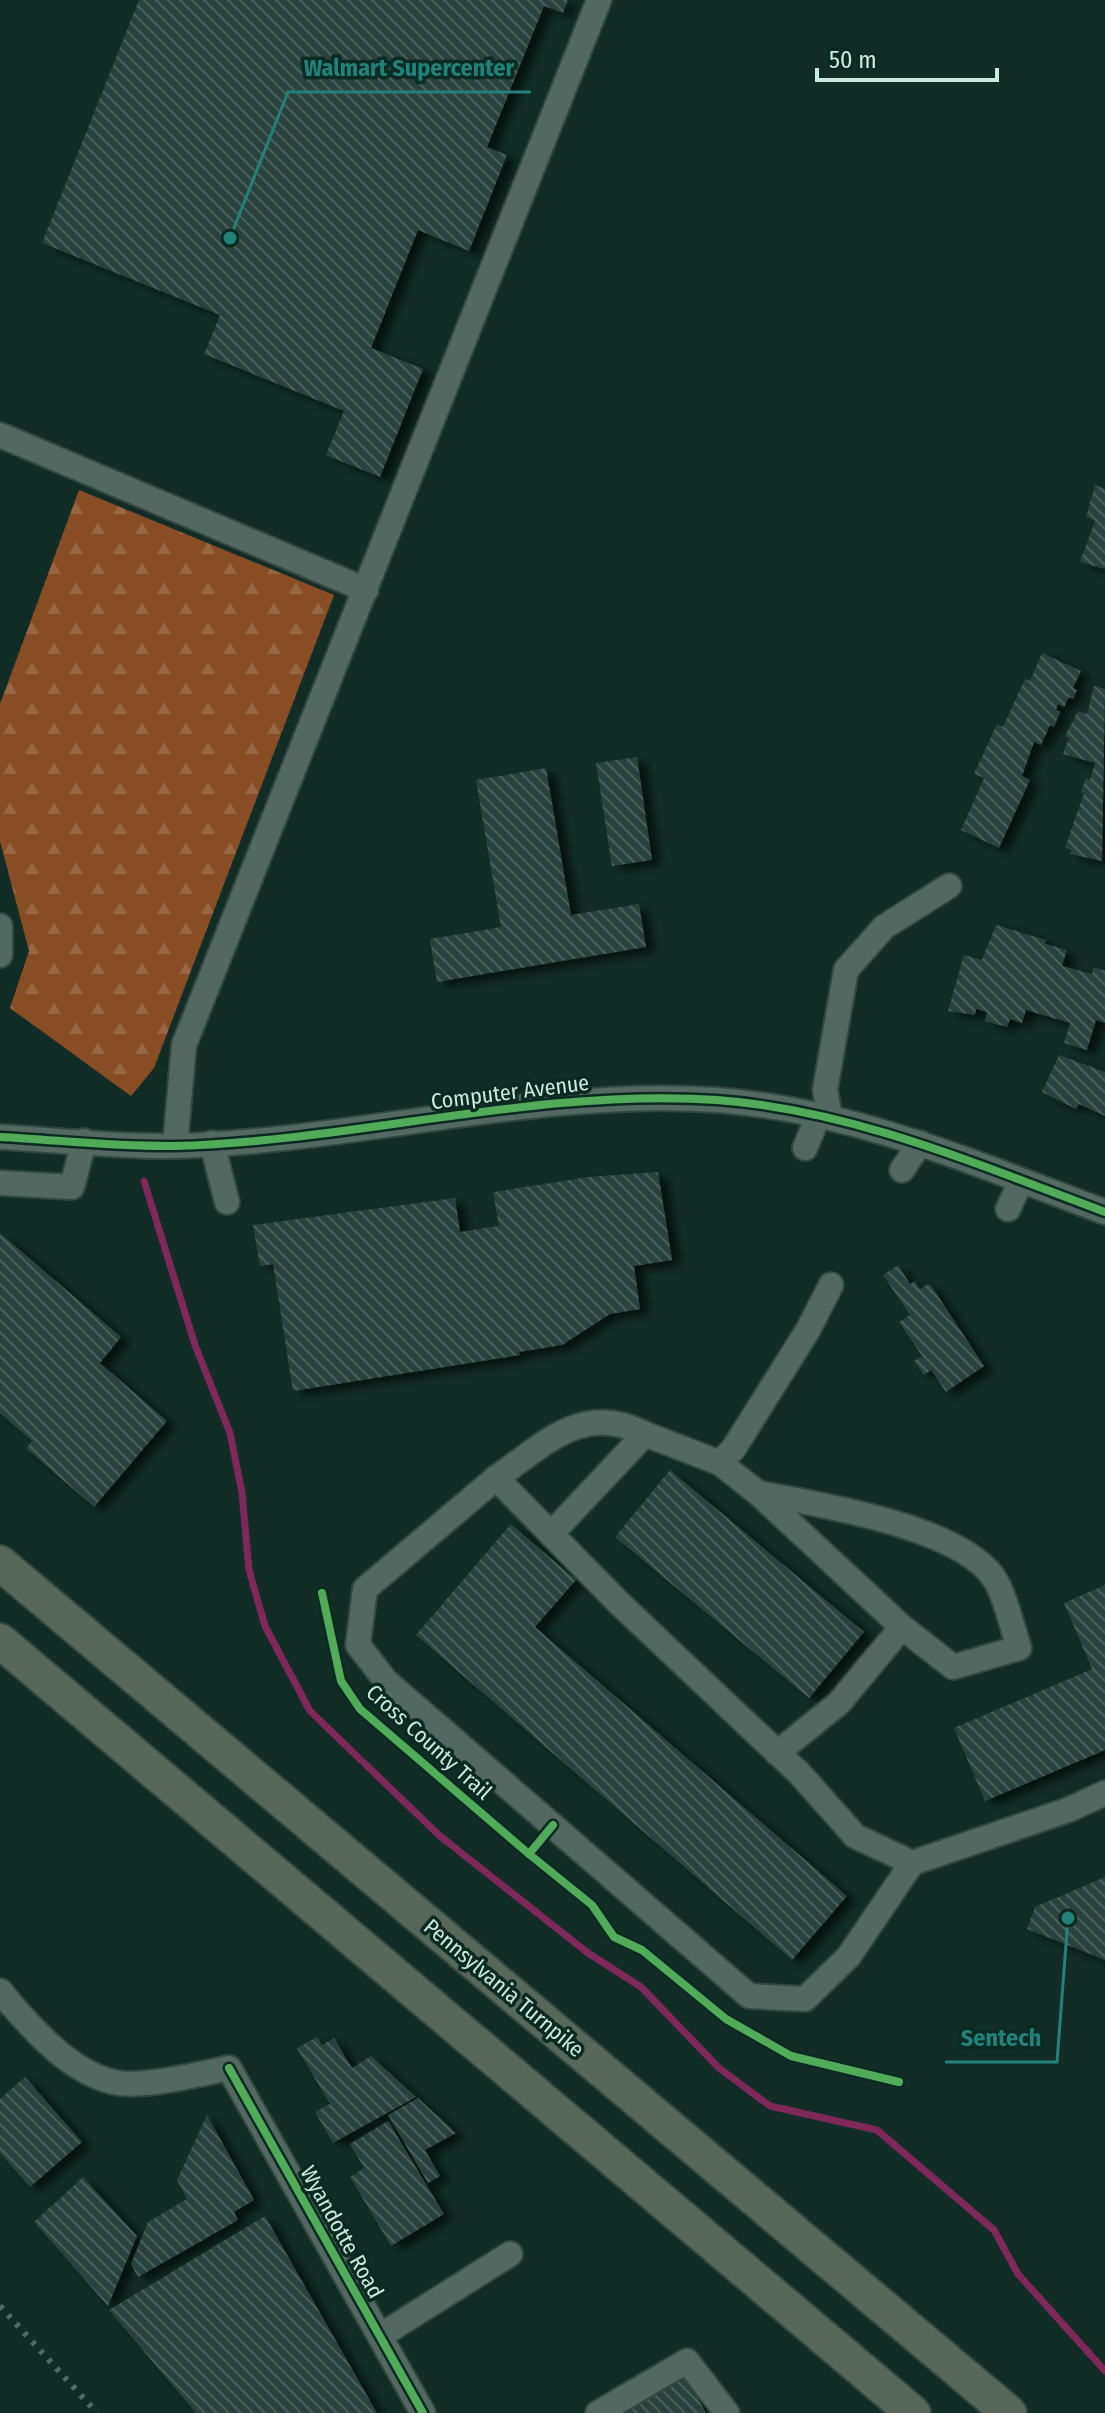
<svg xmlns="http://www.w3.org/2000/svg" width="1105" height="2413" font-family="'Fira Sans Condensed',sans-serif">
<defs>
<pattern id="forest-firs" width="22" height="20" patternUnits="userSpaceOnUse" patternTransform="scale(2)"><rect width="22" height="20" fill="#884d24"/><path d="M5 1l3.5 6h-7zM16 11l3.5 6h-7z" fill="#976743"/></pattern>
<pattern id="building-back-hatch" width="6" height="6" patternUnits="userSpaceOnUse" patternTransform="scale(2)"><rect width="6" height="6" fill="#2b433e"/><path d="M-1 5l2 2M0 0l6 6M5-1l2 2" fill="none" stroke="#485e59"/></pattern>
<filter id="shadow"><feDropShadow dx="9" dy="5" stdDeviation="4" flood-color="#0009"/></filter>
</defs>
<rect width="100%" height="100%" fill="#112d25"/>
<path fill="url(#forest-firs)" d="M79 490 334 595 154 1068 131 1096 10 1008 29 951 0 841V704Z"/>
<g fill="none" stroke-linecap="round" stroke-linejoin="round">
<path stroke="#7e2959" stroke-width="7" d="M144 1181 195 1345 230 1433 242 1493 249 1570 265 1626 310 1711 440 1836 588 1953 641 1987 719 2068 770 2106 877 2130 994 2230 1018 2274 1105 2371"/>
</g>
<g fill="url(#building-back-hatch)" filter="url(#shadow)">
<path d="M139 0H568L563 13 544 6 487 147 507 155 469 251 418 230 371 348 423 369 380 477 326 455 344 411 204 354 220 315 42 243Z"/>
<path d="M1095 485 1105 489V569L1080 562 1095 521 1086 517Z"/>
<path d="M1042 653 1081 671 1073 688 1077 690 1073 699 1069 697 1064 707 1058 704 1056 710 1060 712 1054 727 1050 725 1041 745 1034 742 1022 776 1030 780 999 848 961 830 984 778 974 774 997 724 1003 727 1025 679 1030 681Z"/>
<path d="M1094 686 1105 689 1102 861 1070 854 1072 850 1065 848 1084 793 1081 792 1086 778 1090 780 1095 763 1063 754 1069 738 1065 736 1078 711 1087 714Z"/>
<path d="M637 757 652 860 612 866 596 763Z"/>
<path d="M546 768 571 915 639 904 646 947 437 982 430 939 501 927 476 780Z"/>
<path d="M996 925 1046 940 1045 944 1067 950 1062 966 1092 974 1094 967 1105 971V1023L1096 1020 1087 1050 1064 1043 1070 1023 1026 1010 1022 1023 1010 1019 1007 1027 985 1021 987 1012 976 1009 975 1015 948 1011 964 955 982 960Z"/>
<path d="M1059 1055 1105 1072V1116L1079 1104 1076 1109 1042 1092Z"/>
<path d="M658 1172 672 1260 634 1266 640 1309 610 1314 562 1345 519 1352 520 1355 293 1391 273 1264 260 1266 253 1225 455 1198 460 1232 499 1226 493 1192 588 1177Z"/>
<path d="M0 1233 121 1337 100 1363 167 1421 94 1507 26 1448 32 1441 0 1413Z"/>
<path d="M898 1265 910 1284 915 1281 920 1289 928 1284 932 1287 984 1366 946 1392 931 1370 924 1375 914 1361 922 1356 899 1322 910 1315 883 1275Z"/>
<path d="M670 1470 864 1632 809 1698 615 1537Z"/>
<path d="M511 1524 576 1580 535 1627 847 1896 792 1960 416 1635Z"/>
<path d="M1105 1585V1750L985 1801 954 1728 1092 1669 1064 1603Z"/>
<path d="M1105 1877V1960L1027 1929 1035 1907Z"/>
<path d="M317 2037 322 2045 334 2038 352 2068 371 2056 416 2097 333 2143 315 2112 330 2104 297 2048Z"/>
<path d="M25 2077 82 2142 30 2187 0 2153V2099Z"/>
<path d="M418 2098 456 2133 425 2150 440 2176 428 2183 388 2115Z"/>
<path d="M207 2115 254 2200 234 2212 238 2220 138 2277 131 2264 148 2222 187 2199 177 2180Z"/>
<path d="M388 2121 444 2214 391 2246 350 2177 364 2168 350 2144Z"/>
<path d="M83 2177 137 2236 108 2306 34 2222Z"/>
<path d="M265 2216 377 2413H196L109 2310Z"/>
<path d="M681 2368 706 2413H604Z"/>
</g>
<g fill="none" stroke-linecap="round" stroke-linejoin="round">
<defs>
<g id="minor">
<path d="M0 435 366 590"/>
<path d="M0 926V955"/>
<path d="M830 1117 825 1090 846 970 884 927 949 886"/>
<path d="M0 1137C58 1140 117 1147 175 1146 357 1141 535 1088 717 1100 853 1110 979 1165 1105 1212"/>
<path d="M212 1143 227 1202"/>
<path d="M175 1146 184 1045 599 0"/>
<path d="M805 1148 819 1114"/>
<path d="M902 1170 920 1143"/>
<path d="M0 1183 72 1187 84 1141"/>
<path d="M1008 1209 1021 1181"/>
<path d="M720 1463 734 1448 808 1330 831 1285"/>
<path d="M496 1478C546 1443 583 1402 645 1434"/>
<path d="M551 1534 645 1434 720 1463 758 1493 902 1627 953 1667 1019 1648C1012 1627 1007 1602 997 1583 967 1527 817 1504 758 1493"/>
<path d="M777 1753 839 1703 902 1627"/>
<path d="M912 1863 855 1836 800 1774 619 1603 496 1478 365 1589 358 1645 386 1681 749 1996 805 1999 849 1956 912 1863 1068 1810 1105 1793"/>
<path d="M0 1991C29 2026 72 2076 119 2083 147 2087 200 2074 229 2068L423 2413"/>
<path d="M380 2336 510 2254"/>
<path d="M598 2413 687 2361 727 2413"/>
</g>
<g id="highway">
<path d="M0 1563 1009 2413"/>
<path d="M0 1641 913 2413"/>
</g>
</defs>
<use href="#minor" stroke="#334740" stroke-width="28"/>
<use href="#highway" stroke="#334740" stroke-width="38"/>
<use href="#minor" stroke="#526860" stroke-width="24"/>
<use href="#highway" stroke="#57685b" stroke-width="34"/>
<path stroke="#556a64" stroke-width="6" stroke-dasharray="4 8" stroke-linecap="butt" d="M0 2306 97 2413"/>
<defs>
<g id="cycleway">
<path d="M0 1137C58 1140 117 1147 175 1146 357 1141 535 1088 717 1100 853 1110 979 1165 1105 1212"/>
<path d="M322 1593 341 1681 360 1709 529 1854 553 1825"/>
<path d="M529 1854 592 1905 614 1937 642 1950 726 2019 791 2056 899 2082"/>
<path d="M229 2068 423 2413"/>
</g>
</defs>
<use href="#cycleway" stroke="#0b2b22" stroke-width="13"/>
<use href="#cycleway" stroke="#51ab58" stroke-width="8"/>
</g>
<g text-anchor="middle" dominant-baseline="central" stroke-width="7" stroke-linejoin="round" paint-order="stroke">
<g font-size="22" fill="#cbe9dd" stroke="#0b2b22">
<text transform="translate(510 1092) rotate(-7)">Computer Avenue</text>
<text transform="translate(429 1742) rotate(42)">Cross County Trail</text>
<text transform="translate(504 1988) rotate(40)">Pennsylvania Turnpike</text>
<text transform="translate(342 2232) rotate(61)">Wyandotte Road</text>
</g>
</g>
<path fill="none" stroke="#228279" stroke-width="3" d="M230 238L288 92H531M1068 1918L1057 2062H945"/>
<g fill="#228279" stroke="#0b2b22" stroke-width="3">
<circle cx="230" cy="238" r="8"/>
<circle cx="1068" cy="1918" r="8"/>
</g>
<g font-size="24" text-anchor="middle" font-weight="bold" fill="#228279" stroke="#0b2b22" stroke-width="7" stroke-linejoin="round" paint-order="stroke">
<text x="409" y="76">Walmart Supercenter</text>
<text x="1001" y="2046">Sentech</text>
</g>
<path d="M817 68v12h180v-12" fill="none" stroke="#cbe9dd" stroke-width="4"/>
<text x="829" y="68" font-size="24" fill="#cbe9dd" stroke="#0b2b22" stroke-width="6" paint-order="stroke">50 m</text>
</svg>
